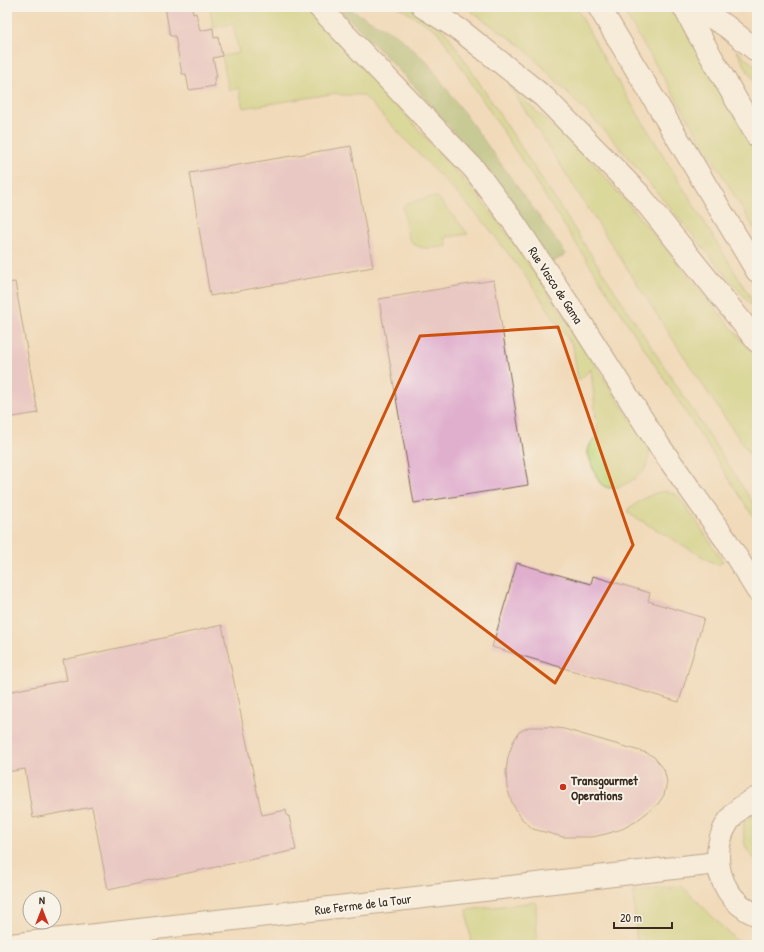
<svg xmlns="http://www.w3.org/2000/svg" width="764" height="952" font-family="'Patrick Hand',sans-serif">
<rect width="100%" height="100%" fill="#f7f3e8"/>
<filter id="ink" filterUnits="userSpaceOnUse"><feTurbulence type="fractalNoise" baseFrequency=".025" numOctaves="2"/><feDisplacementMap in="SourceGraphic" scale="8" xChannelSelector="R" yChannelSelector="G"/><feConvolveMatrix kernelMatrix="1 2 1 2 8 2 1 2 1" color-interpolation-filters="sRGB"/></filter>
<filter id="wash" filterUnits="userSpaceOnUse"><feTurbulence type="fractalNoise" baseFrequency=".012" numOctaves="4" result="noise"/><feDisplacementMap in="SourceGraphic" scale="16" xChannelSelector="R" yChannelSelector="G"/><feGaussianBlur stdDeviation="0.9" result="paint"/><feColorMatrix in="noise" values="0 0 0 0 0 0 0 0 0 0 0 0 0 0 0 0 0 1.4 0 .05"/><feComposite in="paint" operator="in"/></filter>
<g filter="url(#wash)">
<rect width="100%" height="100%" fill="#f1daba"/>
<g fill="#c1d478" stroke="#7e7f4b">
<path d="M210 7H304L388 95 489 209 540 280 650 449C649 454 648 462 646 467 640 477 617 492 606 487 605 487 601 484 601 484 597 480 588 456 588 452 589 445 592 440 598 436L591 369 578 381 573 346 526 277 485 223 363 95H341L337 93 243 108 239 88 229 90 222 56 239 53 233 24 213 28Z"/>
<path d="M399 7H409L446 32 757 509V522L445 42 437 31Z"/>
<path d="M468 7H576L607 64 757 308V312L609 135 523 47 472 12Z"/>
<path d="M621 7H664L682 18 757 155V233Z"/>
<path d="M736 50 757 68V87Z"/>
<path d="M510 87 596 166 757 358V465L696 375Z"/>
<path d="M430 197H437L442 202 468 234 446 237 447 246C435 248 416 252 409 238 406 232 405 215 403 207L407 203Z"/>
<path d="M665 491 677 495 697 522 723 562 717 565 628 513V509C639 502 652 492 665 491Z"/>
<path d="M757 812V860C743 851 743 838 744 822Z"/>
<path d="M682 886 735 939 739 945H637L633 892Z"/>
<path d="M536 902 537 945H471L467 910Z"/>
</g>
<path fill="#98b668" stroke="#6a7043" d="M338 7H345L397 35 428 63 566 254 550 264 498 183 418 90Z"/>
<g id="blocks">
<g fill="#e0afce">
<path d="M165 7H192L193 14 196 13 200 31 213 28 214 38 218 37 222 56 213 58 217 77H214L215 86 189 90 186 74H182L175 36H170Z"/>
<path d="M351 146 373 267 210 296 190 173Z"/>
<path d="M494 280 528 485 414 503 379 299Z"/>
<path d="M15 282 38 413 7 418V283Z"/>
<path d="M517 563 591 584 593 576 650 593 648 601 704 618 679 702 492 647Z"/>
<path d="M222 625 262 815 286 810 287 816H289L296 850 108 890 92 807 33 818 25 769 7 772V692L67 680 63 660Z"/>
<path d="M529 727H550L564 729 647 753 654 757 664 769 667 782 664 795 658 804 635 822 622 829 606 834 592 837H563L533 829 522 819 513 805 507 788 506 771 508 757 513 742 519 732Z"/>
</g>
</g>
</g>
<g filter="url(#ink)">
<use href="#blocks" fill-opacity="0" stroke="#7b6855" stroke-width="1"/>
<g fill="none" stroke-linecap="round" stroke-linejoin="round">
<defs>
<g id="minor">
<path d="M319 7 474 169 515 224 583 326 658 444 726 540 757 590"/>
<path d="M10 945 717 863"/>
</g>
<path id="major" d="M757 798C705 820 705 893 757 915"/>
<g id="highway">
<path d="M423 7 460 30 544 97 639 194 757 341"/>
<path d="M599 7 757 271"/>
<path d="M684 7 696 30 757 136"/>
<path d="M694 7 726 26 757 51"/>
</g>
</defs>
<use href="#minor" stroke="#7b6855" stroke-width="24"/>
<use href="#major" stroke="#7b6855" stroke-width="24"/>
<use href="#highway" stroke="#7b6855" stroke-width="24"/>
<use href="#minor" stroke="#fff" stroke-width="22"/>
<use href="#major" stroke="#fff" stroke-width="22"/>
<use href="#highway" stroke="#fff" stroke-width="22"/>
</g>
</g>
<path d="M0 0H764V952H0ZM558 327 633 545 555 683 337 518 420 336Z" fill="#f1daba" fill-opacity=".55" fill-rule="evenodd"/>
<path fill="none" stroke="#ce520f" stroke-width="3" stroke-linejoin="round" d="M558 327 633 545 555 683 337 518 420 336Z"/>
<circle fill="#c8321e" stroke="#f7f3e8" stroke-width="1.5" cx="563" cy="787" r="4"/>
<g text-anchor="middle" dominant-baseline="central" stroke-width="4" stroke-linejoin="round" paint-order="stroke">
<g font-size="13" fill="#3b2a1e" stroke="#f7f3e8">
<text transform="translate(556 285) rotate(57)">Rue Vasco de Gama</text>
<text transform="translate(363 904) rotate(-7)">Rue Ferme de la Tour</text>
</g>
<g font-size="13" font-weight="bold" fill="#3b2a1e" stroke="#f7f3e8" text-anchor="start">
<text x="571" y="780">Transgourmet<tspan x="571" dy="15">Operations</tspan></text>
</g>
</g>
<rect width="764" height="952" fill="none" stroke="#f7f3e8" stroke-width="24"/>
<g transform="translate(42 910)"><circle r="19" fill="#f7f3e8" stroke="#aca397"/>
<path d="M0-3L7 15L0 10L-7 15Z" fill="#c8321e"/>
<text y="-6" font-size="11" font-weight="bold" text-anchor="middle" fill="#3b2a1e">N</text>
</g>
<path d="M614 922v6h58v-6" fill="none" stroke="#3b2a1e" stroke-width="2"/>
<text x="620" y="922" font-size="12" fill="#3b2a1e" stroke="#f7f3e8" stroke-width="3" paint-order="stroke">20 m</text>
</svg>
